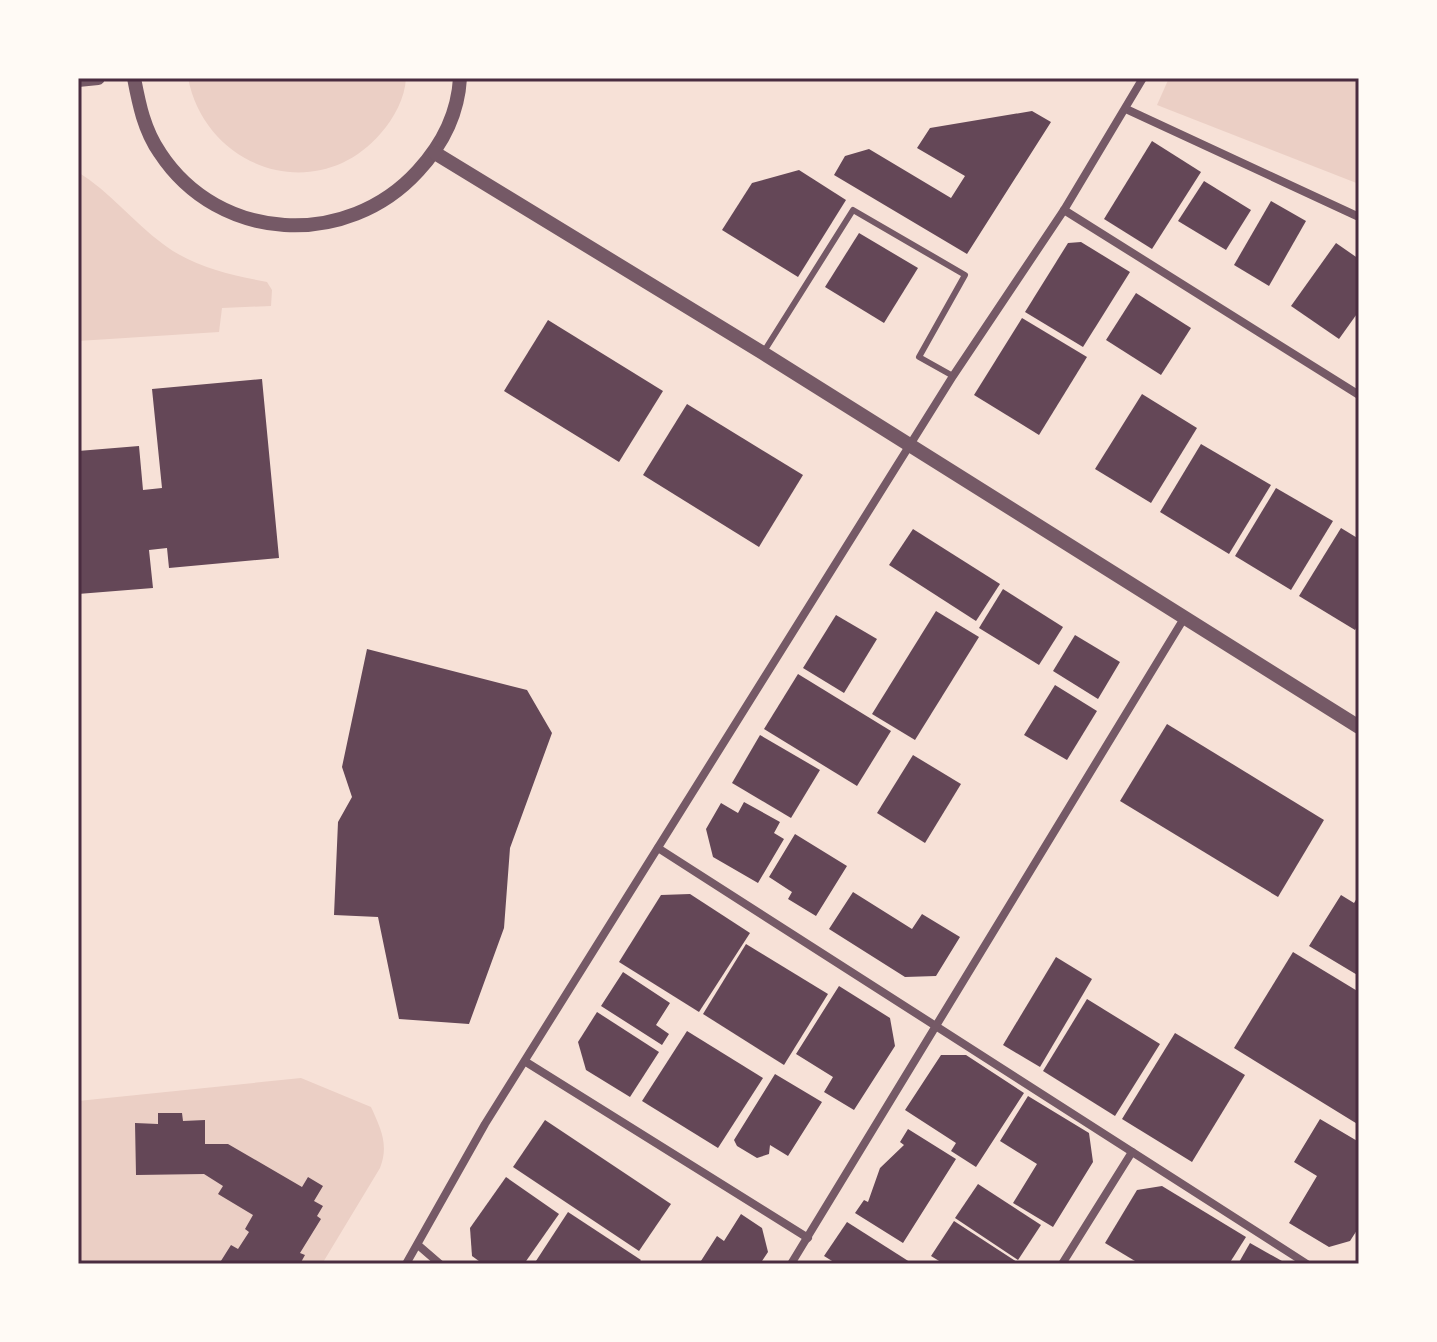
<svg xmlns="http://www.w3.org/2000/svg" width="1437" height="1342" font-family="Ubuntu,sans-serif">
<rect width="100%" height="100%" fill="#f7e1d7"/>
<g fill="#ebcfc5">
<path d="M188 78H406C405 98 394 118 381 133 318 207 206 170 188 78Z"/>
<path d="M1169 78H1359V184L1157 105Z"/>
<path d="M78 172C110 192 133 222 163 244 193 267 231 275 267 282L272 290 271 306 222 308 219 332 78 341Z"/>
<path d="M301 1078 371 1107C381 1129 389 1145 380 1168L322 1264H78V1101Z"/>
</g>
<g fill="#644757">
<path d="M1032 111 1051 122 967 254 834 175 845 156 869 149 951 198 965 176 917 148 930 128Z"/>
<path d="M1152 141 1201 172 1152 249 1104 219Z"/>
<path d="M799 170 846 200 798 277 722 230 752 183Z"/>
<path d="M1204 181 1251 210 1226 250 1178 221Z"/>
<path d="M1271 201 1306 221 1269 286 1234 265Z"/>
<path d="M859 233 918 268 884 323 825 287Z"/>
<path d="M1081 242 1130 272 1083 347 1025 312 1068 243Z"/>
<path d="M1336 243 1359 259V311L1339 339 1291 306Z"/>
<path d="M1136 293 1191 328 1161 375 1106 340Z"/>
<path d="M1022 318 1087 357 1039 435 974 395Z"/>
<path d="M548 320 663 391 619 462 504 391Z"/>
<path d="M262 379 279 558 169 568 167 548 149 550 153 588 78 594V451L139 446 143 490 162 488 152 389Z"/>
<path d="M1142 394 1197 428 1151 503 1095 469Z"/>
<path d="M687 404 803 475 759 547 643 475Z"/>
<path d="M1201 444 1271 485 1229 554 1160 512Z"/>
<path d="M1276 488 1333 521 1291 590 1235 556Z"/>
<path d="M1341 528 1359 539V623L1355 630 1299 596Z"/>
<path d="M913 529 1000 584 976 621 889 565Z"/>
<path d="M1003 589 1063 627 1039 665 979 628Z"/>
<path d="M936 611 979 637 915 740 872 714Z"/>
<path d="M836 615 877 639 844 693 803 668Z"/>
<path d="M1075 635 1120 662 1098 699 1053 671Z"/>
<path d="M367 649 527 690 552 733 510 848 504 928 469 1024 399 1019 378 917 334 915 338 822 352 797 342 767Z"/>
<path d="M798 674 891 731 857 786 764 729Z"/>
<path d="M1055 685 1097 711 1067 760 1024 735Z"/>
<path d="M1167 724 1324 820 1278 897 1120 801Z"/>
<path d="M760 735 820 770 791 818 732 783Z"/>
<path d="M913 755 961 784 925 843 877 813Z"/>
<path d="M744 802 780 822 774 833 784 839 758 883 713 857 706 829 721 803 738 813Z"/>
<path d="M795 834 847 866 816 916 788 899 792 892 769 877Z"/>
<path d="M853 892 912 929 922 914 960 937 936 976 905 977 829 929Z"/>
<path d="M690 894 750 933 699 1012 619 962 661 895Z"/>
<path d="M1341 895 1354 903 1359 895V976L1309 946Z"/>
<path d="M746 944 828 994 784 1065 703 1014Z"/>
<path d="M1293 952 1359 992V1125L1234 1048Z"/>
<path d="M1056 957 1092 979 1040 1067 1003 1045Z"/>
<path d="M623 972 670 1003 656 1025 669 1034 662 1045 601 1006Z"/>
<path d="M839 986 890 1018 895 1046 854 1110 824 1092 833 1077 796 1054Z"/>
<path d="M1087 999 1160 1044 1115 1116 1043 1071Z"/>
<path d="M597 1012 659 1052 630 1097 586 1070 578 1042Z"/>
<path d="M687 1031 763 1078 718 1148 642 1101Z"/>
<path d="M1175 1033 1245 1075 1192 1162 1122 1119Z"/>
<path d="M941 1055H966L1024 1093 976 1167 951 1151 956 1143 905 1110Z"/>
<path d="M775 1074 822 1102 788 1156 770 1145 769 1154 757 1158 737 1146 734 1140Z"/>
<path d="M1028 1096 1089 1133 1093 1162 1053 1227 1013 1203 1037 1164 1000 1141Z"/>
<path d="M158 1113H182L183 1121 205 1120V1144H228L302 1187 308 1177 323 1186 314 1201 323 1206 317 1216 321 1219 300 1253 305 1255 300 1264H219L231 1245 238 1249 249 1232 245 1229 253 1215 218 1194 223 1186 204 1174 136 1175 135 1123 158 1124Z"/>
<path d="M1320 1119 1359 1142V1227L1350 1241 1329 1247 1289 1223 1317 1176 1294 1162Z"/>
<path d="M545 1120 671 1204 639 1251 513 1167Z"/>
<path d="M908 1129 956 1159 903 1243 855 1213 864 1200 868 1202 880 1168 904 1145 900 1142Z"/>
<path d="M506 1177 559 1214 524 1264H483L472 1256 470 1228Z"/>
<path d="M978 1184 1041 1225 1018 1260 955 1218Z"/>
<path d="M1162 1186 1246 1237 1229 1264H1140L1105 1243 1137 1190Z"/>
<path d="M568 1212 641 1260 638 1264H534Z"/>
<path d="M741 1214 762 1228 768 1252 760 1264H699L717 1236 724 1241Z"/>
<path d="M954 1221 1017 1262 1016 1264H944L931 1256Z"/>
<path d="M847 1222 913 1264H837L824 1256Z"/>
<path d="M1250 1243 1282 1261 1281 1264H1238Z"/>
</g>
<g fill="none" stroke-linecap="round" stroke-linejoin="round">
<path stroke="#755966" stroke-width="6" d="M763 353 853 210 965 275 919 357 953 376"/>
<g stroke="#755966" stroke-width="8">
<path d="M1126 109 1359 217"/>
<path d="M1064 210 1359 395"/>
<path d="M658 848 1307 1264"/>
<path d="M526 1062 808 1238"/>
<path d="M418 1245 440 1264"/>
<path d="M406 1264 485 1124 953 376 1064 210 1143 78"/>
<path d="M791 1264 1183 620"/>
<path d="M1062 1264 1132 1152"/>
</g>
<g stroke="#755966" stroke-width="14">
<path d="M134 78C139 104 144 130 160 153 219 243 347 249 418 171 442 145 458 114 460 78"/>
<path d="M78 80 98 78"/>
<path d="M435 153 763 353 1359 727"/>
</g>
</g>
<rect width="1437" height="1342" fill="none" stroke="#fffaf5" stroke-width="160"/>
<rect x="80" y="80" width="1277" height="1182" fill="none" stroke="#4a2c40" stroke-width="3"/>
</svg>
